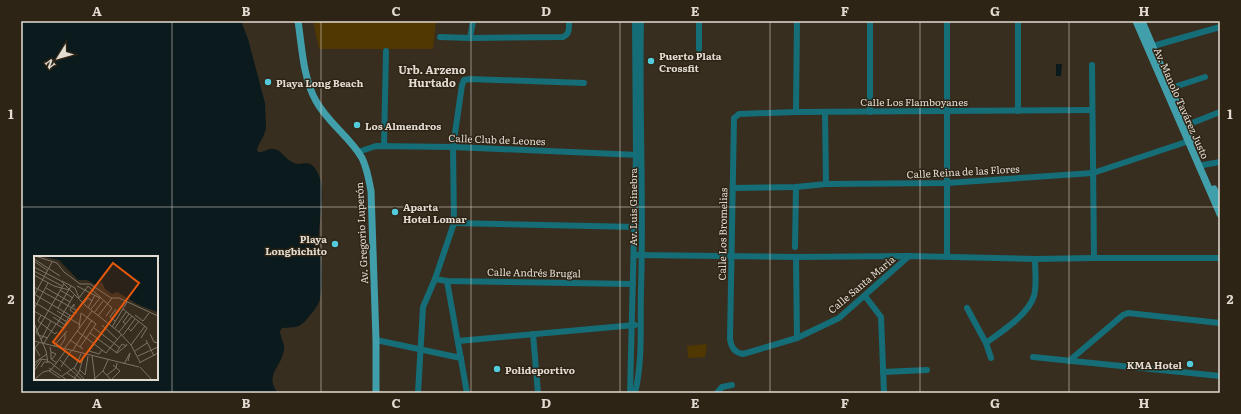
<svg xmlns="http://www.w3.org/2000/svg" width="1241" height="414" font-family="Literata,serif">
<rect width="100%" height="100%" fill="#382e1f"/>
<g fill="#513701">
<path d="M313 21H436L433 49H319Z"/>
<path d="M707 344 705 357 688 358 687 346Z"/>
</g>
<g fill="#0a1a1d" fill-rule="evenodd">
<path d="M21 21H241L248 39 265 103 266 128 264 135 258 146 257 150 258 152C264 153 268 148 273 149 281 149 285 159 292 162 301 168 308 157 316 170 328 188 319 215 319 235 318 244 320 251 321 260 322 270 323 292 319 302 317 306 314 311 311 314 300 328 299 327 282 328L280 331C280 337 285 343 284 349 283 366 263 375 278 393H21ZM35 257H157V379H35Z"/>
<path d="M1056 64H1062L1061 76H1056Z"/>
</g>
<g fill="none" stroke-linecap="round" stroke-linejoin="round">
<g stroke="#146d77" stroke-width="6">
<path d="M699 21V49"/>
<path d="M440 37 470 38 563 37C570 34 569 28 569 21"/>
<path d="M470 38 473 21"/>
<path d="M1153 46 1220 27"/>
<path d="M1092 65 1094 258"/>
<path d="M1171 88 1205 77"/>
<path d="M1018 111V21"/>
<path d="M796 112 797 21"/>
<path d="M825 112 826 184"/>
<path d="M870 112V21"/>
<path d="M1187 125 1220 112"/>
<path d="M384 146 386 51"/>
<path d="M358 152 376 146 453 147 639 155"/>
<path d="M1203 165 1220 162"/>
<path d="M733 188 796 187 826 184 947 183 1093 173 1189 141"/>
<path d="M454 223 637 227"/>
<path d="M795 247 796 187"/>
<path d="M634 255 796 257 909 256 1035 259 1094 258H1220"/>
<path d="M909 256 839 318 797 338 743 354C735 353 731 347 730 339L734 118 739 114 796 112 1092 110"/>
<path d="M796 257 797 338"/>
<path d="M947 257V21"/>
<path d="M435 279 447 281 633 284"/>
<path d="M447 281 467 393"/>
<path d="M865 296 881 317 884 393"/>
<path d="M967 308 986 343 991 358"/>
<path d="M533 334 538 393"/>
<path d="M376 340 461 358"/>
<path d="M458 341 635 325"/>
<path d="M986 343C1001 332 1028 315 1034 296 1037 285 1035 271 1035 259"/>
<path d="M1033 357 1220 376"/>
<path d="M1069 361 1123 315 1128 313 1220 323"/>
<path d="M883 372 927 370"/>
<path d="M418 393 423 307 435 279 454 223 453 147 462 85 464 80 470 79 584 83"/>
<path d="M630 393 636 155 635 21"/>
<path d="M635 393C643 360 640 324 641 290 644 201 639 111 641 21"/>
<path d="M717 393 722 387 732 385"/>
</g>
<g stroke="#419fab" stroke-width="7">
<path d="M298 21C302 47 303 78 316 101 328 123 350 137 362 158 367 168 369 180 371 191L376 340V393"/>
<path d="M1136 21 1220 214"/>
<path d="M1142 21 1193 141"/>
<path d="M1214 189 1220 201"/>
</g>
</g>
<path fill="none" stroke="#e2dcd3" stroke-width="1" stroke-opacity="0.55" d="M172 21V393M321 21V393M471 21V393M620 21V393M770 21V393M920 21V393M1069 21V393M21 207H1220"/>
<g fill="#53cbdb" stroke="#2e2415" stroke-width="1.5">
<circle cx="651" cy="61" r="4"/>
<circle cx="268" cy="82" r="4"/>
<circle cx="357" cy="125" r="4"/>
<circle cx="395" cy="212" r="4"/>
<circle cx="335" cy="244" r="4"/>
<circle cx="1190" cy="364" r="4"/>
<circle cx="497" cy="369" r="4"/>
</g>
<g text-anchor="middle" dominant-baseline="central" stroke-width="3" stroke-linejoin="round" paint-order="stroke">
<g font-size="10" font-weight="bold" fill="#e2dcd3" stroke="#2e2415" text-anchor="start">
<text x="659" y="55">Puerto Plata<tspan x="659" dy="12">Crossfit</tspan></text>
<text x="276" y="82">Playa Long Beach</text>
<text x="365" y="125">Los Almendros</text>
<text x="403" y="206">Aparta<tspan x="403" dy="12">Hotel Lomar</tspan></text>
<text x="327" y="238" text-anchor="end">Playa<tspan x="327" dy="12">Longbichito</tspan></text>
<text x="1182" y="364" text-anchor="end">KMA Hotel</text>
<text x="505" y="369">Polideportivo</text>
</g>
<g font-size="10" fill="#e2dcd3" stroke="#2e2415">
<text x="914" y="101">Calle Los Flamboyanes</text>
<text transform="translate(1182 103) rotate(66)">Av. Manolo Tavárez Justo</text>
<text transform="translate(497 139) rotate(2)">Calle Club de Leones</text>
<text transform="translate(963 171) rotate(-3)">Calle Reina de las Flores</text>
<text transform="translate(632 207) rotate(-90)">Av. Luis Ginebra</text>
<text transform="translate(361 233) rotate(-93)">Av. Gregorio Luperón</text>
<text transform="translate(722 234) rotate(-89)">Calle Los Bromelias</text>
<text transform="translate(534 272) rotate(1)">Calle Andrés Brugal</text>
<text transform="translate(861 284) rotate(-40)">Calle Santa María</text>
</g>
<g font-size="11" font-weight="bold" fill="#e2dcd3" stroke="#2e2415">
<text x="432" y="69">Urb. Arzeno<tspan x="432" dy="13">Hurtado</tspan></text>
</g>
</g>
<g transform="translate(34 256)">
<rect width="124" height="124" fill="#382e1f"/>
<path d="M7 0H124V56L107 50 83 36 78 38 71 33 68 26 62 29 53 24H44L25 4Z" fill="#0a1a1d"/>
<path fill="none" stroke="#7c7467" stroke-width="1" d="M1 0 23 7 30 16 46 28H56L77 42H85L124 60M0 3 26 20M0 5 14 15M0 11 27 25 52 50 85 76 97 89 106 106M0 15 28 30M0 19 20 30 35 34M28 25 41 32 45 42M43 30 66 42M54 30 78 52 72 60M0 31 42 54V58M12 32 36 46M26 34 39 42M0 38 39 61M1 38 18 6M45 42 54 30M0 46 33 66M49 48 54 42 58 45M24 52 37 30M54 52 61 39M0 53 14 27M57 53 66 42M89 53 113 72 107 82M0 55 29 72 36 59M23 55 45 68M40 57 36 54 40 48V51M60 57 69 45M7 59 4 65 21 78 23 76M101 59 109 65 115 57M64 60 78 42M19 61 31 69M81 65 76 61 82 53M0 67 12 95 14 107M23 68 40 39M75 68 84 54M92 68 89 66 95 58M68 69 84 84M78 71 93 46M45 72 47 57 62 68 46 91M60 72 86 92M81 72 92 56M94 72 97 75 105 65M43 75 72 97 88 78M85 76 98 60M56 77 83 97 92 90M116 78 120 86 124 87M89 79 101 63M14 82 4 79 2 76 30 28M7 84 17 65M36 84 49 93M112 84 120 100M0 85 105 111M5 87 1 92 6 100M10 87 22 68M97 89 111 70M20 90 33 75M16 91 17 96 22 98 18 103M25 92 31 83V77M30 93 58 55M39 94 58 64M68 94 65 98 55 95 71 73M101 95 113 87M17 96V103L23 107M82 97 88 88 92 90 93 88M58 100 61 123M104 100 124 91M26 104 47 123M0 107 13 98M105 107 124 97M90 108 96 97 94 105M0 111 6 103 14 104M7 111 10 106H16L27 115M27 111 37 95M106 111 118 124M15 112 33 124M40 112 50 123M46 114 51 119 54 100M0 115 8 103M15 115 26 122M69 115 77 124M33 117 44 124M73 119 82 112 83 107M28 120 41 111 47 98M0 124 9 116 17 114 32 94M39 124 45 116 50 99M59 124 69 115 74 104M77 124 86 115 79 109"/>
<path fill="#e8590c" fill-opacity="0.15" stroke="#e8590c" stroke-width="2" d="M79 7 105 27 46 106 19 86Z"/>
<rect width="124" height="124" fill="none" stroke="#e2dcd3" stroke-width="2"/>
</g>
<rect width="1241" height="414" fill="none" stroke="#2e2415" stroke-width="44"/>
<g transform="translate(58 58) rotate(233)" stroke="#2e2415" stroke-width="3" paint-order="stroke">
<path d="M0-3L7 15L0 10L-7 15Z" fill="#e2dcd3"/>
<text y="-6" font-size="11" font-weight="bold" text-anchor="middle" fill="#e2dcd3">N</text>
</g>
<rect x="22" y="22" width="1197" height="370" fill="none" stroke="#e2dcd3" stroke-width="1.5"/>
<g font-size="13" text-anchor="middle" font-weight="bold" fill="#e2dcd3">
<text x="97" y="16">A</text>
<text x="246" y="16">B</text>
<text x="396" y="16">C</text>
<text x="546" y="16">D</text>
<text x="695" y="16">E</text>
<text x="845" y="16">F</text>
<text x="995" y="16">G</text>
<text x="1144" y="16">H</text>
<text x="11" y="119">1</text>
<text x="1230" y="119">1</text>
<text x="11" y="304">2</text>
<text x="1230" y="304">2</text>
<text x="97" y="408">A</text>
<text x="246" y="408">B</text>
<text x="396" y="408">C</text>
<text x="546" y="408">D</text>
<text x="695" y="408">E</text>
<text x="845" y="408">F</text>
<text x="995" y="408">G</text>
<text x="1144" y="408">H</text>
</g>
</svg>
